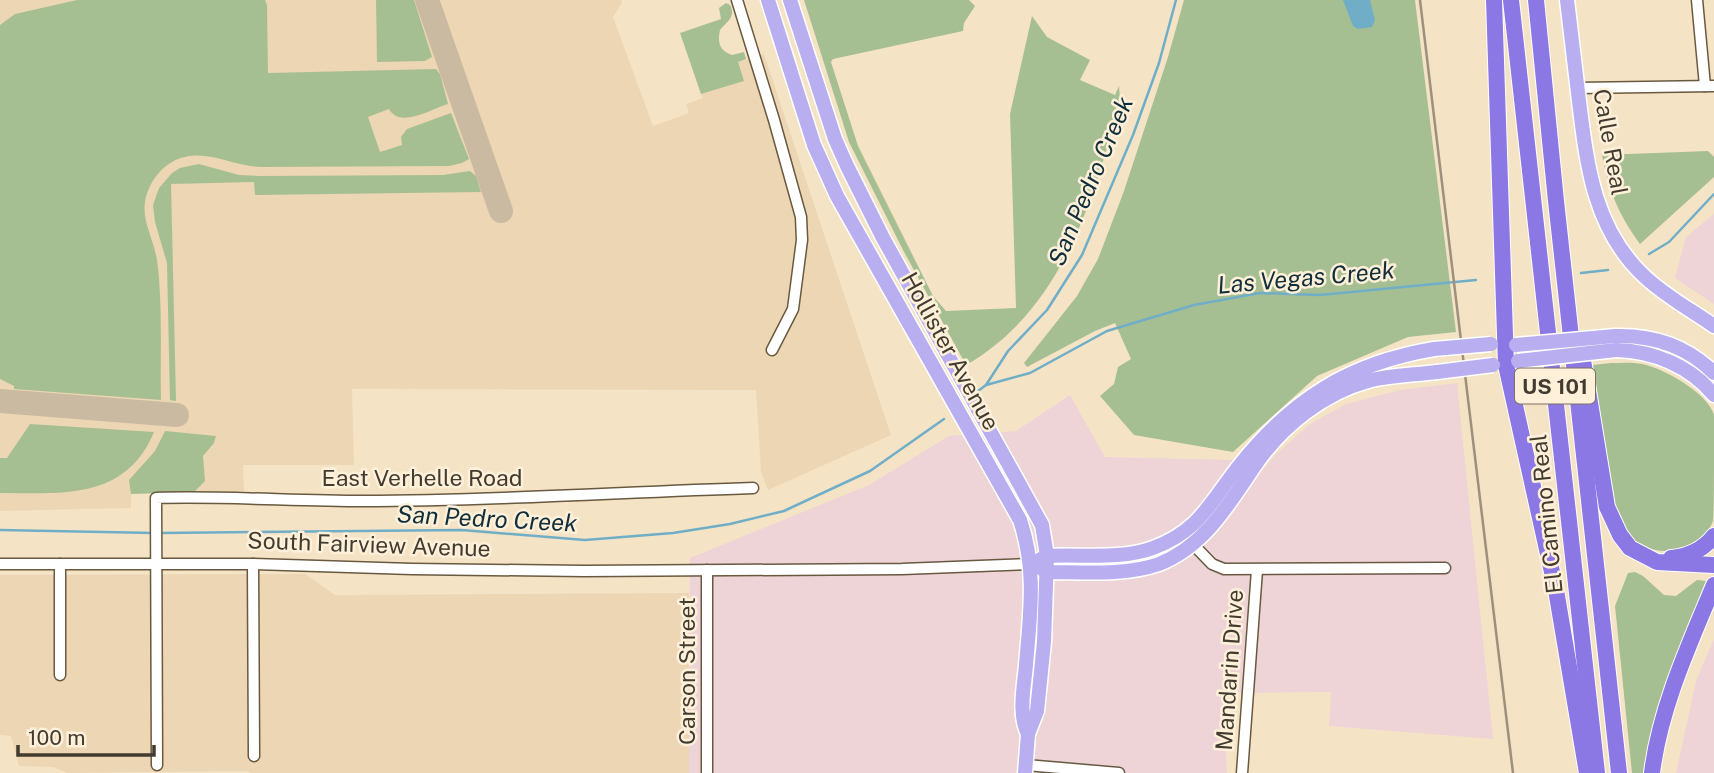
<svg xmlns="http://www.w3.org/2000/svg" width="1714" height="773" font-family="'Public Sans',sans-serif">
<rect width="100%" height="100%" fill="#f5e3c6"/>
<g fill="#eed4d7">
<path d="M1714 214V304L1675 278 1686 237Z"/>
<path d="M1457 383 1493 739 1329 726 1331 692 1223 693 1227 773H689L690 558 869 485 949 436 1016 431 1070 395 1105 457 1234 460 1262 471 1274 456 1310 424 1346 404 1400 390Z"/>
<path d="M1714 639V773H1676L1696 681Z"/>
</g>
<g fill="#edd6b3">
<path d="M0 0H621L622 3 613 17 653 126 689 113 686 104 703 98 701 94 743 81 737 62 764 54 891 435 768 490 761 472 756 390 352 389 354 465H243L244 491 131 494V508L0 511Z"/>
<path d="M305 574 335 595 689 593V773H251L246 771 67 773 53 767 19 766 11 736 0 735V575Z"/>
</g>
<g fill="#a6bf92">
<path d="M77 0H265L267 5 268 73 436 69 440 74 448 104C431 109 400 129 389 109L368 117 380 152 402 145 401 137 407 129 451 113 469 159 462 163 449 166 260 167C234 166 206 149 181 158 162 164 148 183 145 202 142 222 154 240 157 260 163 305 160 354 161 400L14 389V386L0 379V25L15 14Z"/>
<path d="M376 0H414L432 57 425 61 377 62Z"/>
<path d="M804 0H969L975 6 964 23 963 31 833 59 831 62 858 146 933 296 946 311 1016 308 1010 114 1032 16 1047 37 1090 60 1080 80 1115 95 1119 86C1122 110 1114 122 1108 144 1084 230 1047 319 966 365L903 250 849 142Z"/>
<path d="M1184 0H1415L1456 332 1408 337 1317 376 1233 452 1134 435 1100 396 1114 384 1118 367 1131 359 1115 323 1095 331 1027 367 1024 363 1077 296 1098 259 1124 191 1168 57Z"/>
<path d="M726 3 730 5C736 18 727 21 720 30 717 43 720 51 732 55L744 52 746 59 738 62 744 81 701 94 680 33 721 19 719 8Z"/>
<path d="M1708 151 1714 157V177L1640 244C1618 214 1609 191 1602 155Z"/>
<path d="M199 164 239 175 260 176 443 175 470 171 476 176 481 192 255 195 254 182 171 184 176 401 170 400 167 263 155 222 153 205 159 188 172 173 180 168Z"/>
<path d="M1611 363C1621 363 1632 362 1642 364 1663 368 1708 393 1714 415 1714 427 1714 454 1714 468 1714 481 1714 509 1713 521 1701 553 1652 562 1629 535 1607 511 1599 402 1593 365Z"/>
<path d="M30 424 154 432C125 501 62 493 0 493V458H7Z"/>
<path d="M165 431 216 436 214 443 203 456 205 481 194 492 131 494 129 480 155 451Z"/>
<path d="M1635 572 1643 576 1664 595 1676 596 1697 580 1706 581 1659 703 1646 773H1632L1615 606 1628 573Z"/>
</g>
<path fill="#70aec8" d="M1343 0H1370L1375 20 1372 27 1358 29 1353 26Z"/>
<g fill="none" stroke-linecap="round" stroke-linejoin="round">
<g stroke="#70aec8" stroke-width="2.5">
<path d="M1649 254 1669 242 1714 194"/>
<path d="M1581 273 1608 270"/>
<path d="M986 385 1030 373 1107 331 1194 305 1260 293 1320 295 1476 280"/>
<path d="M978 391 986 385 1008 351 1047 310 1082 255 1133 135 1159 63 1176 0"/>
<path d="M0 530 154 533"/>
<path d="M160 533 462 530 585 540 673 533 730 524 784 511 870 471 944 419"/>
</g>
<g stroke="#c9baa1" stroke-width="24">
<path d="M427 0 501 211"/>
<path d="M0 401 177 415"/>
</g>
<defs>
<g id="minor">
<path d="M737 0 774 120 801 217 802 240 793 309 772 350"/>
<path d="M1697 0 1705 86"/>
<path d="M1578 88 1714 86"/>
<path d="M1181 532 1212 564 1224 569 1445 568"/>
<path d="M0 564H253L412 569 584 571 902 569 1032 564"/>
<path d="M60 564V675"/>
<path d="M253 564 254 756"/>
<path d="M157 765 156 498C225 496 294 501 364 501 494 501 623 492 753 488"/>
<path d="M1026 765 1119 773"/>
<path d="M707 773V570"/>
<path d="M1242 773 1257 570"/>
</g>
<g id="major">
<path d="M768 0 814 145 837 196 1020 520C1037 570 1030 615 1026 665 1024 688 1018 713 1028 734"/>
<path d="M790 0 835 139 847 166 883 238 1042 525 1047 556 1044 642 1037 711 1028 734 1025 773"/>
<path d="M1567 0C1571 34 1575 67 1579 101 1587 166 1594 229 1644 276 1665 296 1691 310 1714 326"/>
<path d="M1615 336C1653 335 1687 346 1714 373"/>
<path d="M1616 350C1654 351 1690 366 1714 395"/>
<path d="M1039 560 1047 556C1080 554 1121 560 1153 548 1200 531 1211 501 1239 466 1292 399 1350 363 1434 349"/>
<path d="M1039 567 1047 572C1082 572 1125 576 1159 564 1207 545 1230 501 1258 461 1284 425 1324 393 1368 381 1390 375 1414 375 1437 372"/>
</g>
<g id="highway">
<path d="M1494 0 1506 365 1556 590 1587 773"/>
<path d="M1511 0 1597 773"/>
<path d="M1536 0 1556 201 1619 773"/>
<path d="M1583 360 1607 507 1620 535 1630 548 1657 562 1714 565"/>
<path d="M1671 558C1688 557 1704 549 1714 536"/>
<path d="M1652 773C1660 708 1689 645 1714 585"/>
</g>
</defs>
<use href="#minor" stroke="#685940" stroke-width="13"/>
<use href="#major" stroke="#fff" stroke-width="17"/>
<use href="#highway" stroke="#fff" stroke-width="18"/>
<use href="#minor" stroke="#fff" stroke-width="10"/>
<use href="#major" stroke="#b9aeef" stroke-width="14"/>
<use href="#highway" stroke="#8b78e5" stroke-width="16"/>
<path stroke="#9d907c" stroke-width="2.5" d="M1420 0 1513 773"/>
<defs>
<g id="major-bridge">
<path d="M1516 345 1615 336"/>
<path d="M1434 349 1491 344"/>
<path d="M1518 361 1616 350"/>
<path d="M1437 372 1493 365"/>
</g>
</defs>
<use href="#major-bridge" stroke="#fff" stroke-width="17" stroke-linecap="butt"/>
<use href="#major-bridge" stroke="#b9aeef" stroke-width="14"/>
</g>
<g text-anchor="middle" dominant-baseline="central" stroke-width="5" stroke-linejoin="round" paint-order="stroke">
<rect fill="#fff0d9" stroke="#7b7163" stroke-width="2" x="1515" y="368.5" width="80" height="35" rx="5"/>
<g font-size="21" font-weight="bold" fill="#423b30">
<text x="1555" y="386">US 101</text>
</g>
<g font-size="23" fill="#423b30" stroke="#fff0d9">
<text transform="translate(1611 142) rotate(80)">Calle Real</text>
<text transform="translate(951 351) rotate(61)">Hollister Avenue</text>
<text x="422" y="477">East Verhelle Road</text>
<text transform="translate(1546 514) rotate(-96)">El Camino Real</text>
<text transform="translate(369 544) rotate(2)">South Fairview Avenue</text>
<text transform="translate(1229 670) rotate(-86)">Mandarin Drive</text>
<text transform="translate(686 671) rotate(-90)">Carson Street</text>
</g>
<g font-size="24" font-style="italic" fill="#112f3b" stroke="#fff0d9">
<text transform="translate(1090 181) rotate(-67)">San Pedro Creek</text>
<text transform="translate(1306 277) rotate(-5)">Las Vegas Creek</text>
<text transform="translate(487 518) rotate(3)">San Pedro Creek</text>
</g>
</g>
<path d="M18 745v10h136v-10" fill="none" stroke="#423b30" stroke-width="3.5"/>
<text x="28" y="745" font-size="21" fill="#423b30" stroke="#fff0d9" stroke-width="5" paint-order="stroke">100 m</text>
</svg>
